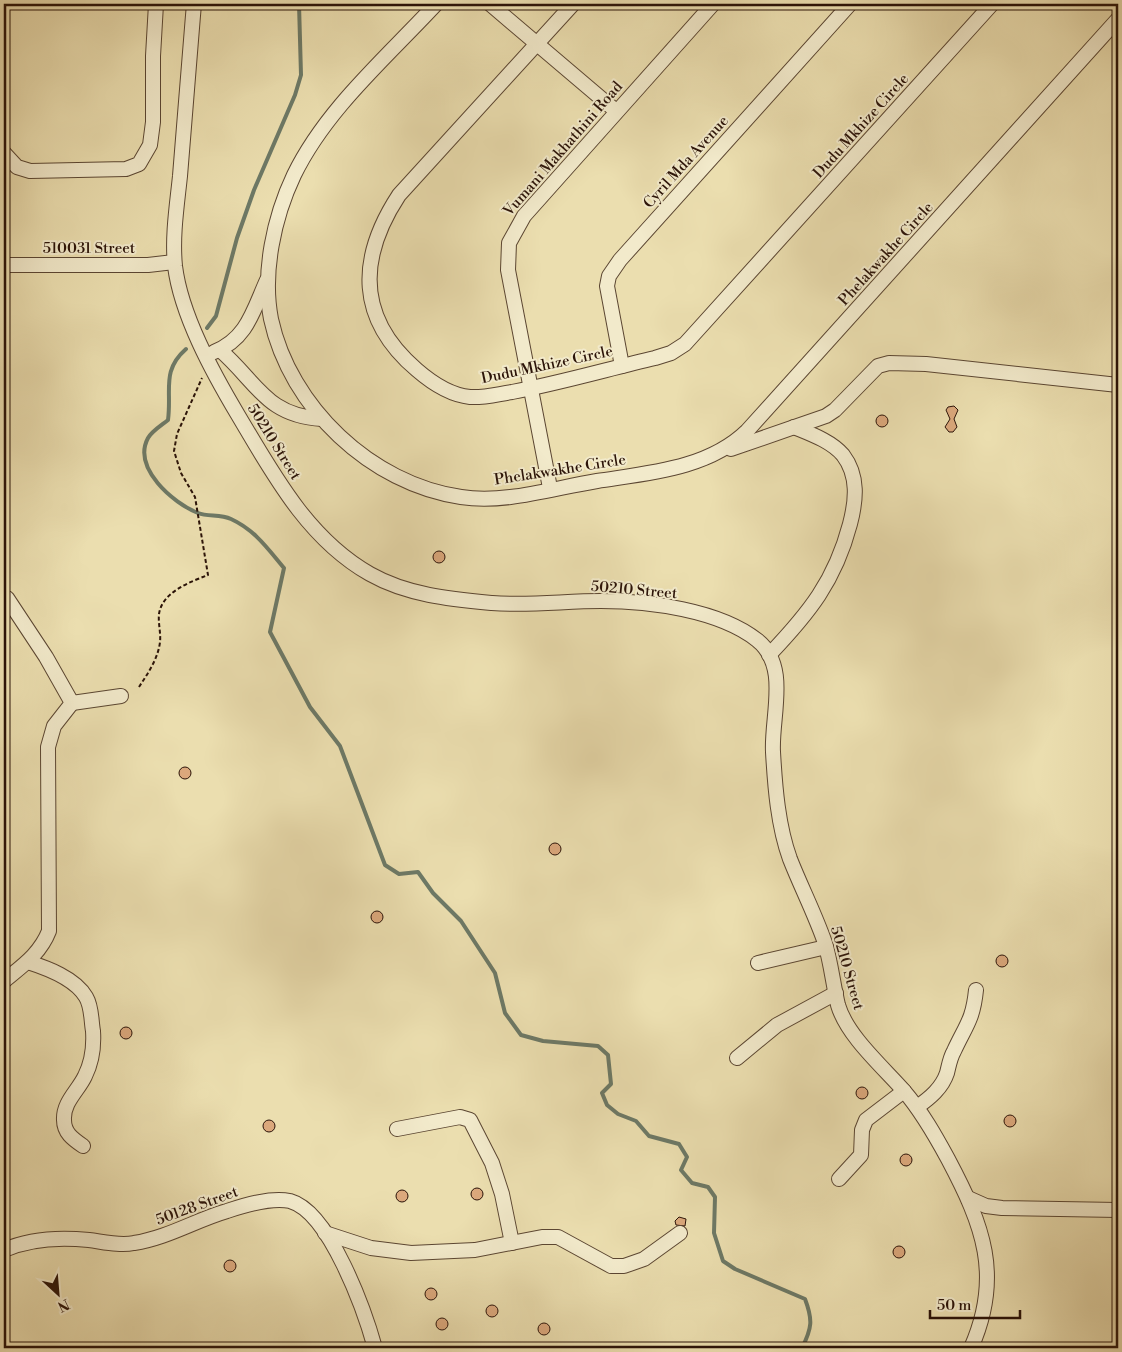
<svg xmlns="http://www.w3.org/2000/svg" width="1122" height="1352" font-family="'Libre Bodoni',serif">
<rect width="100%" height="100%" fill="#ebdeaf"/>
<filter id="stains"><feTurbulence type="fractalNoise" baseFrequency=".004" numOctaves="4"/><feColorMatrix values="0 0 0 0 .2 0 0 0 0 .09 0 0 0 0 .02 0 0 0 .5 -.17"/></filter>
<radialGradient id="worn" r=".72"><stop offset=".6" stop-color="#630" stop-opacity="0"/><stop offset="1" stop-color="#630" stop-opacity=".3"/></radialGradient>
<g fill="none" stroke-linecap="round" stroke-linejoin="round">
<g stroke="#6d7966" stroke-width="4">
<path d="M207 328 216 316 237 238 254 190 295 95 301 75 299 4"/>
<path d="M186 349C161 371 172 390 168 420 162 425 152 431 148 438 132 468 173 503 198 513 208 517 220 514 231 519 255 530 268 549 284 568L270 632 310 707 340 746 385 865 399 874 418 872 433 893 461 921 495 973 505 1013 521 1035 543 1041 598 1046 608 1055 611 1084 602 1093 607 1105 618 1114 636 1121 649 1136 679 1144 687 1157 681 1170 692 1183 708 1187 715 1197 714 1233 723 1261 735 1269 805 1299C813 1320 812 1328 802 1348"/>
</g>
</g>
<g fill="#dba87c" stroke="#2b1308">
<path d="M954 406 958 410 954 419 957 427 953 432H949L945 427 950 419 946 410 948 407Z"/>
<circle cx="882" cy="421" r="6"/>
<circle cx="439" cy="557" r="6"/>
<circle cx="185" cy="773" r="6"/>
<circle cx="555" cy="849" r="6"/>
<circle cx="377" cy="917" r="6"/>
<circle cx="1002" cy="961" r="6"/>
<circle cx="126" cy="1033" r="6"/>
<circle cx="862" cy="1093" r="6"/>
<circle cx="1010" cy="1121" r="6"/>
<circle cx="269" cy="1126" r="6"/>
<circle cx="906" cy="1160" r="6"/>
<circle cx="477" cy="1194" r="6"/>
<circle cx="402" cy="1196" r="6"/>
<path d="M679 1217 686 1219 685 1226 676 1225 675 1221Z"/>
<circle cx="899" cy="1252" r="6"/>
<circle cx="230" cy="1266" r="6"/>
<circle cx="431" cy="1294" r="6"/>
<circle cx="492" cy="1311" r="6"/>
<circle cx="442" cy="1324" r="6"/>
<circle cx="544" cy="1329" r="6"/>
</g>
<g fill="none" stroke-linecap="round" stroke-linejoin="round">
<defs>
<g id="minor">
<path d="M194 4C189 61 185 118 180 176 177 205 172 236 175 266 181 315 213 373 238 415 273 474 308 539 370 574 407 595 450 599 492 603 529 606 565 601 601 601 649 601 719 610 757 640 790 666 771 716 773 752 775 787 778 826 790 859 801 887 815 914 825 943 831 963 833 984 838 1005 847 1036 883 1067 904 1091 922 1112 935 1135 948 1159 983 1225 1003 1276 971 1348"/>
<path d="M436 4C387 57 326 109 294 175 274 217 262 273 271 319 290 407 371 484 461 497 505 504 553 488 597 481 648 473 708 469 747 431L1118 19"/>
<path d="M490 4 616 111"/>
<path d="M573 4 399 195C357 259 357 319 417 370 432 383 450 395 470 397 484 398 498 394 512 392 560 383 608 369 655 358L671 353 685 344 992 4"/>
<path d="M4 153 17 167 30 171 126 169 139 164 150 145 153 122V56L156 4"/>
<path d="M4 265H148L174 262"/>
<path d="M220 350C257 382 266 416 322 419"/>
<path d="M214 352C247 339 253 311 267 280"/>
<path d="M622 366 607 286 609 276 620 260 850 4"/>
<path d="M731 449 826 416 835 410 878 366 889 363 926 364 1118 385"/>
<path d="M550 488 508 270 509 243 524 216 713 4"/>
<path d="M769 655C809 613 835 581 850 524 856 501 859 476 843 455 831 441 811 434 794 427"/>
<path d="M72 703 121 696"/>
<path d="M28 962C47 968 75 978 86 997 92 1007 91 1020 93 1031 94 1046 92 1062 85 1076 78 1091 63 1102 64 1120 64 1133 73 1139 83 1146"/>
<path d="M758 963 826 947"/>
<path d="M4 981C22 966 40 954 49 931L48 747 54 726 72 703 46 657 7 598"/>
<path d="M737 1058 777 1025 836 993"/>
<path d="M917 1107C930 1098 942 1088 947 1073 949 1065 950 1058 954 1051 966 1025 973 1020 976 990"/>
<path d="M397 1129 460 1117 470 1120 492 1163 502 1194 512 1243"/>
<path d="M839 1179 861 1155 862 1130 866 1120 904 1091"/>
<path d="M968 1198 986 1206 1002 1208 1118 1210"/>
<path d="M325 1233 371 1248 411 1253 475 1250 542 1237H558L611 1266H624L644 1259 680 1233"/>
<path d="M4 1250C31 1238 60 1237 89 1240 104 1242 120 1246 134 1243 167 1238 196 1220 227 1211 245 1205 271 1197 290 1201 330 1212 365 1312 375 1348"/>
</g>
</defs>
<use href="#minor" stroke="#5b4632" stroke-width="16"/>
<path stroke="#2b1308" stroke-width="2" stroke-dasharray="4 2.5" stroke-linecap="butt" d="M139 687C148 673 158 659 160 642 161 633 158 623 159 614 162 592 190 582 208 575L195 497 181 473 174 451 177 434 202 378"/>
<use href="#minor" stroke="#f2eacb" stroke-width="14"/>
</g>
<g text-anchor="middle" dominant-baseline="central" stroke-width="4" stroke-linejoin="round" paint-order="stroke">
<g font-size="15" fill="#2b1308" stroke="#f2eacb">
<text transform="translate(861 126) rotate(-48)">Dudu Mkhize Circle</text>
<text transform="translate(563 149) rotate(-49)">Vumani Makhathini Road</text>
<text transform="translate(686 162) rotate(-48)">Cyril Mda Avenue</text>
<text x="89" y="248">510031 Street</text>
<text transform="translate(886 254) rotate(-48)">Phelakwakhe Circle</text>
<text transform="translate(547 365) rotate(-12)">Dudu Mkhize Circle</text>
<text transform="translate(274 442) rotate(58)">50210 Street</text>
<text transform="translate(560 470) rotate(-9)">Phelakwakhe Circle</text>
<text transform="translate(634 590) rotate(5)">50210 Street</text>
<text transform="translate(847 968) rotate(74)">50210 Street</text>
<text transform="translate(197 1206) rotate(-20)">50128 Street</text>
</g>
</g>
<rect width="1122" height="1352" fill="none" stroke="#ebdeaf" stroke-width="20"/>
<rect x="5" y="5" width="1112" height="1342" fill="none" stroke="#2b1308" stroke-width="2.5"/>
<rect x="10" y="10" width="1102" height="1332" fill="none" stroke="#2b1308"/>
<g transform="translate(58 1294) rotate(154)" stroke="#f2eacb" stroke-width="4" paint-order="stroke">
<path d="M0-4L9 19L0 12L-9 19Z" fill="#2b1308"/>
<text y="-8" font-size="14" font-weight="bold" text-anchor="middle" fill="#2b1308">N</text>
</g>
<path d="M930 1310v8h90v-8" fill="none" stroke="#2b1308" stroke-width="2.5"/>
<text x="937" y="1310" font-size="15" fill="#2b1308" stroke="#f2eacb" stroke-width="4" paint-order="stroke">50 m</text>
<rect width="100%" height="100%" filter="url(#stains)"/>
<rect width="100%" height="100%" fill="url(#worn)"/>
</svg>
